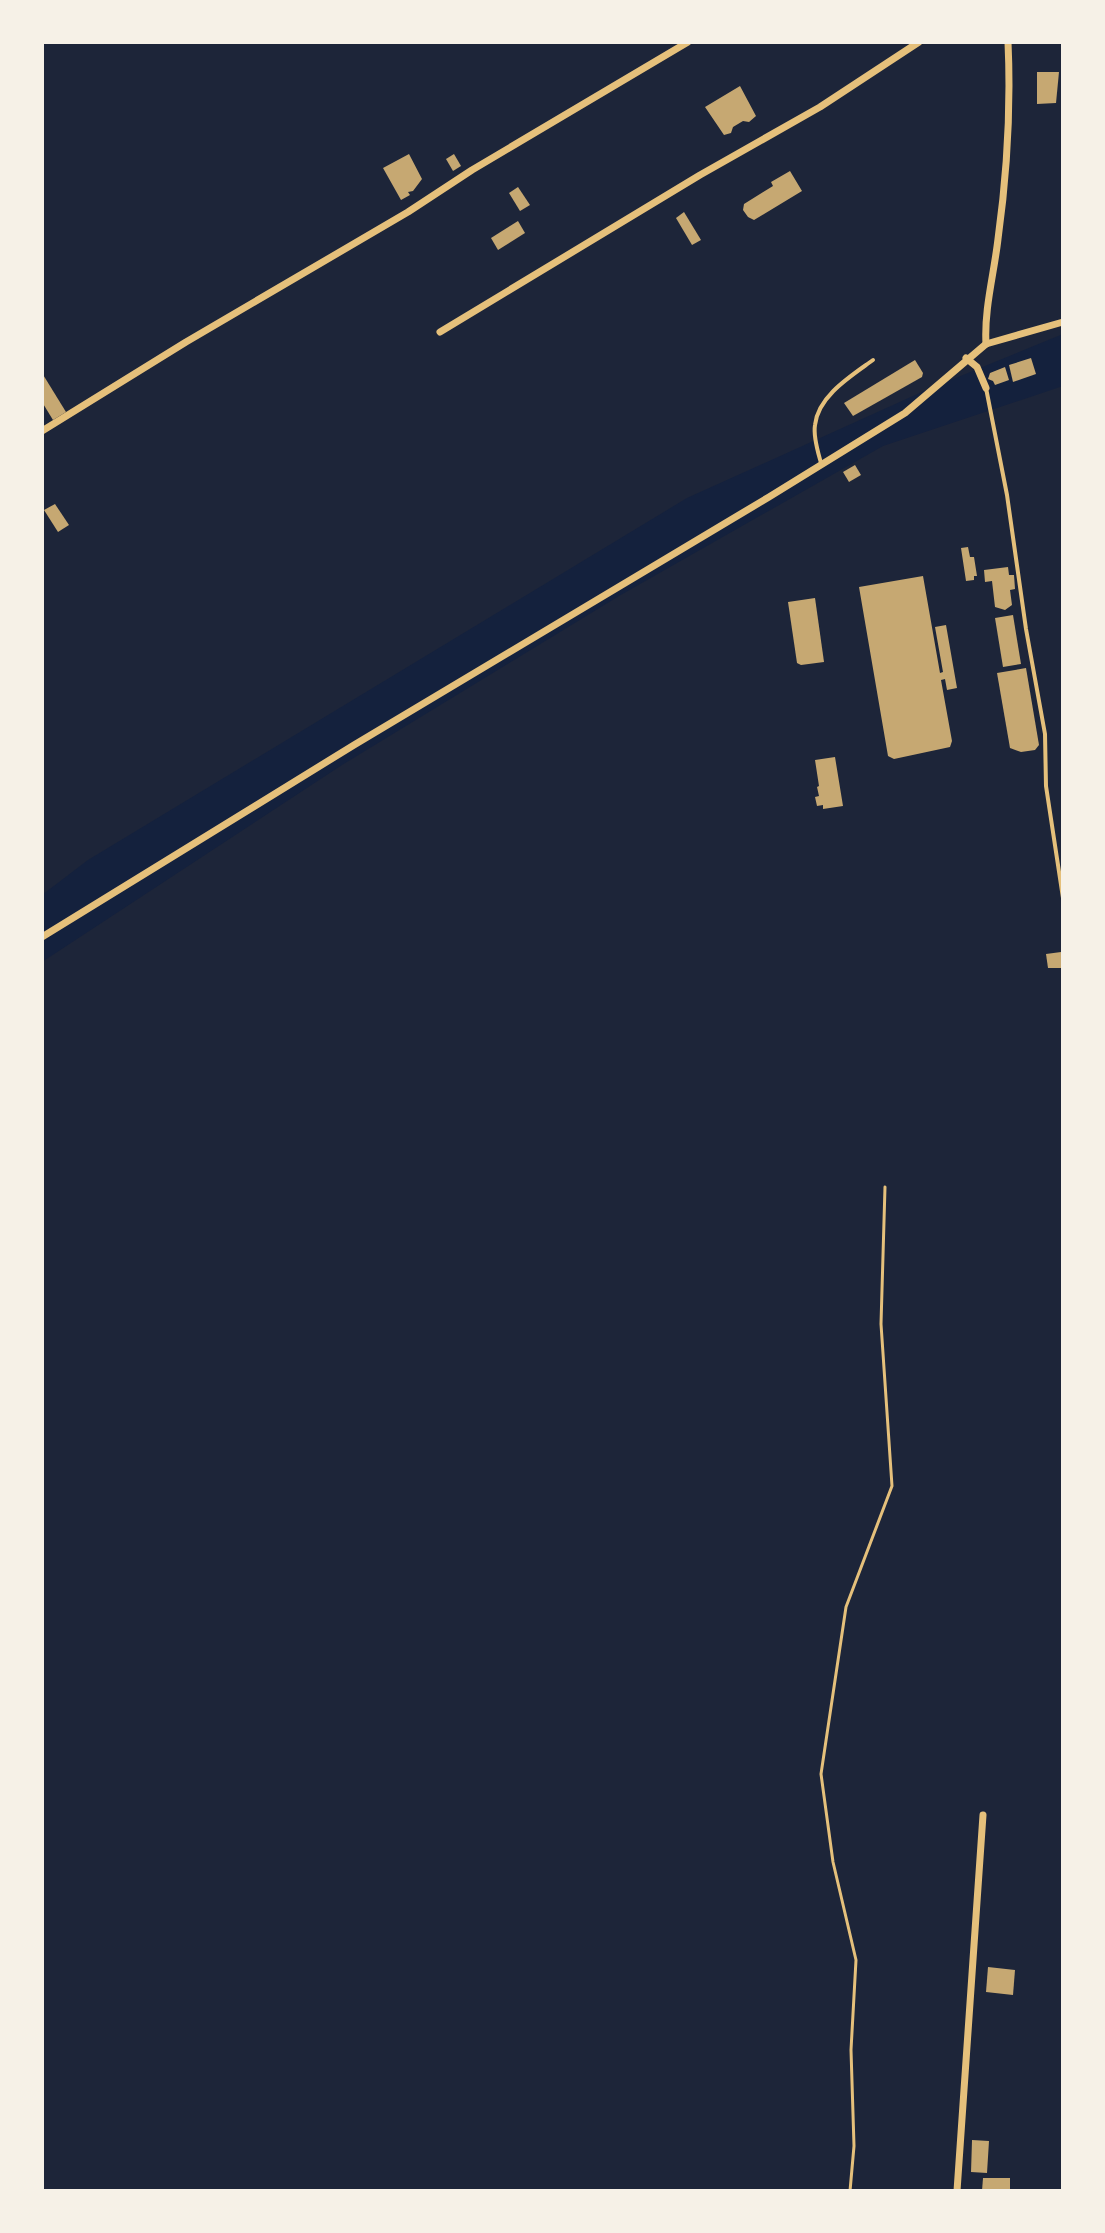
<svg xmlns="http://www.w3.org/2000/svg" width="1105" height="2233" font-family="'Roboto Condensed',sans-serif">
<rect width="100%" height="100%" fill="#14213d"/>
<g fill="#1d2539">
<path d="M42 42H1063V334L924 391 687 498 88 860 42 895Z"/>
<path d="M1063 386V2191H42V962L342 765 619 596 883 446Z"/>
</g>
<g fill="#c6a872">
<path d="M1037 72H1059L1056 103 1037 104Z"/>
<path d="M740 86 756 116 749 122 743 121 733 127 731 133 724 135 705 107Z"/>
<path d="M409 154 422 179 413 191 408 192 410 195 401 200 383 168Z"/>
<path d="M454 154 461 166 453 171 446 159Z"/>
<path d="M790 171 802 191 754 220 748 217 743 210 744 204 773 186 771 182Z"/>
<path d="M518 187 530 205 520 211 509 193Z"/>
<path d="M684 212 701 240 692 245 676 218Z"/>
<path d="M518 221 525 233 498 250 491 238Z"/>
<path d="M1031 358 1036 374 1013 382 1009 365Z"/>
<path d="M915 360 923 373 922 377 853 416 844 403Z"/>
<path d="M1005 367 1009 380 995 385 993 381 988 379 990 373Z"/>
<path d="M42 373 66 412 53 420 42 402Z"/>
<path d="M855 465 861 475 849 482 843 472Z"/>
<path d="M55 504 69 525 58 532 44 510Z"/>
<path d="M968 547 970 557H974L977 576H974V580L966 581 961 548Z"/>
<path d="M1008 567 1009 575H1014L1015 589 1010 590 1012 605 1005 610 995 607 992 581 985 582 984 570Z"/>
<path d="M923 576 940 673 943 672 935 627 946 625 957 688 947 690 945 679 941 680 952 741 950 747 894 759 888 756 859 587Z"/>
<path d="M815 598 824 662 801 665 797 663 788 602Z"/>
<path d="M1013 615 1021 664 1003 667 995 618Z"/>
<path d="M1026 668 1039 745 1035 750 1021 752 1010 748 997 673Z"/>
<path d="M835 757 843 806 823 809V805L817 806 815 797 819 796 817 787 819 786 815 760Z"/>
<path d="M1061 952 1063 968H1048L1046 954Z"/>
<path d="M988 1967 1015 1970 1013 1995 986 1992Z"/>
<path d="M972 2140 989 2141 987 2173 971 2172Z"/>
<path d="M983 2178H1010V2191H982Z"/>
</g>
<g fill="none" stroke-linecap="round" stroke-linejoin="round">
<path stroke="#e5c07b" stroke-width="3" d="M850 2191 854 2146 851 2050 856 1960 833 1862 821 1774 846 1607 892 1486 881 1324 885 1187"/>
<g stroke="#e5c07b" stroke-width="4">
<path d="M986 388 1007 495 1026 629 1045 734 1046 786 1063 898"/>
<path d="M821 463C818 452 813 437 815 425 818 396 851 376 873 360"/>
</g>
<g stroke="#e5c07b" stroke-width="7">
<path d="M440 332 700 175 820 107 919 42"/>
<path d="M986 344C984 309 994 274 998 239 1007 174 1011 108 1008 42"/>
<path d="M966 358 977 367 986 388"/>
<path d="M42 431 186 342 408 212 472 170 688 42"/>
<path d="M42 937 354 745 769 497 905 413 986 344 1063 322"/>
<path d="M957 2191 983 1815"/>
</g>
</g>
<rect width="1105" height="2233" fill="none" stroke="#f6f1e7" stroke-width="88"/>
</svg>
